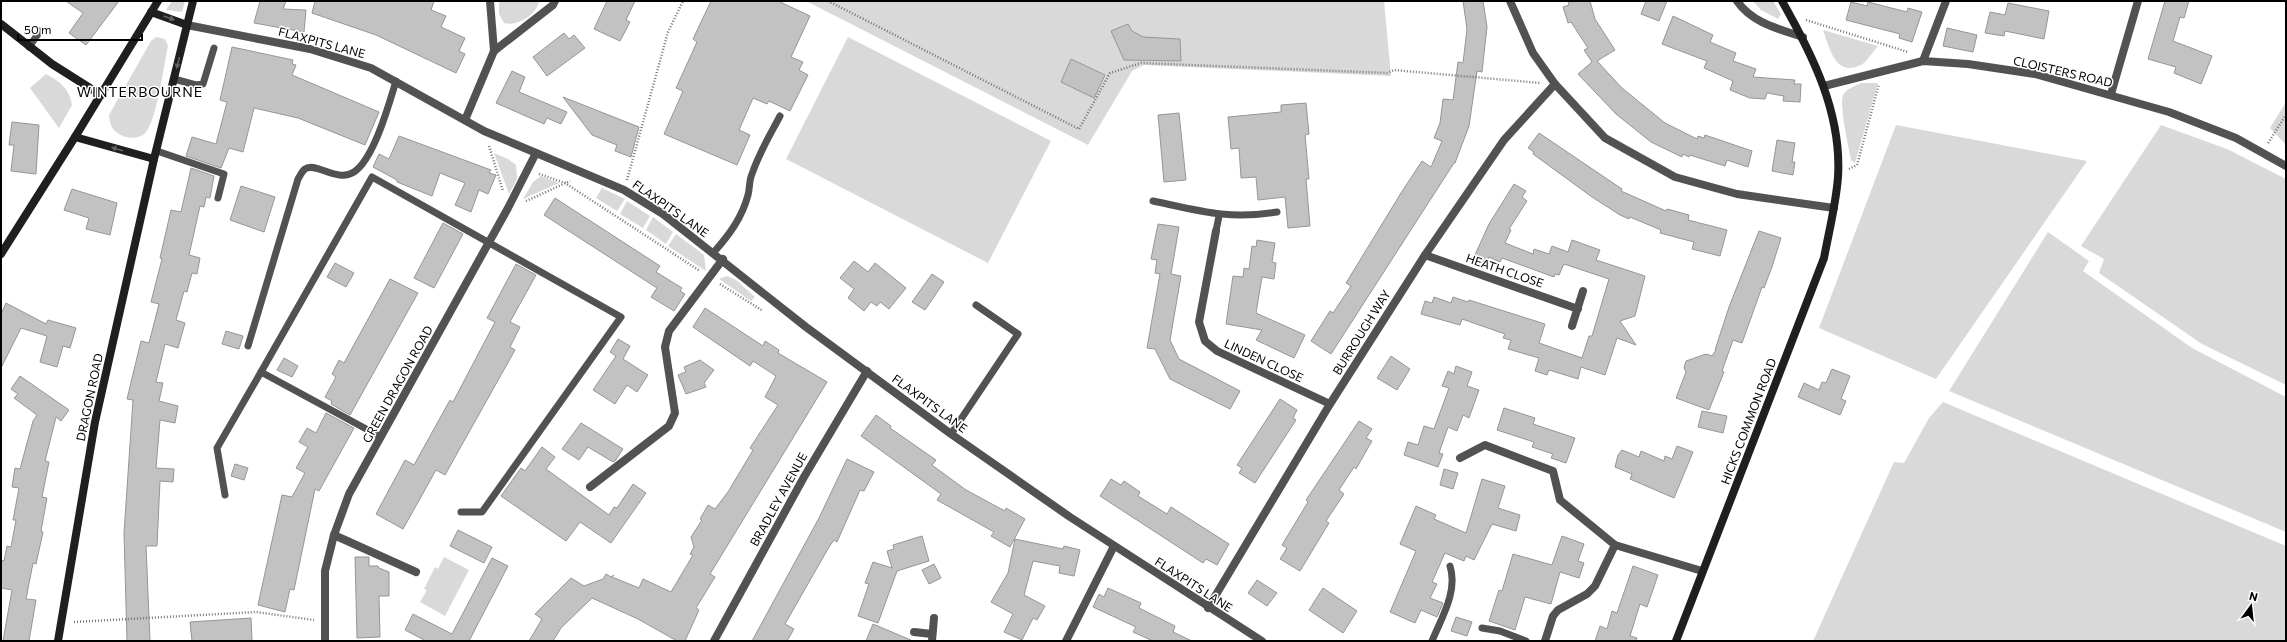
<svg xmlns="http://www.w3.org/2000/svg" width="2287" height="642" font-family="Commissioner,sans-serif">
<rect width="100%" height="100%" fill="#fff"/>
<g fill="#d9d9d9">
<path d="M172 1H185L182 12 166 10Z"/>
<path d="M499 1H539C537 15 516 27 504 23L499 14Z"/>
<path d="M806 1H1384L1391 76 1144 65 1132 71 1088 145Z"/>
<path d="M1753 1H1773L1781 14 1778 19 1761 10Z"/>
<path d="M1823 30 1878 46C1873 51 1867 62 1861 65 1835 78 1829 46 1823 30Z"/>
<path d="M156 37 165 39 168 46C164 64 156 125 144 134 138 139 129 138 123 136 113 132 110 126 109 115L151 41Z"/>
<path d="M848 37 1051 141 988 263 786 159Z"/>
<path d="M46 74C60 82 69 88 72 105L59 128 30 88Z"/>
<path d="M1861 83H1878L1855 163 1851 160C1849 148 1839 105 1843 95 1846 89 1855 86 1861 83Z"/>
<path d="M2286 102V145L2270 128Z"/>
<path d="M1896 125 2087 161 1936 379 1819 328Z"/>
<path d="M2161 125 2227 149 2286 179V385L2202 344 2099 273 2104 259 2081 246Z"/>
<path d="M494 153 508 159 516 165 517 179 509 194Z"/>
<path d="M541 176 559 183 523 199 533 182Z"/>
<path d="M602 188 625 199 617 211 596 198Z"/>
<path d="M627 201 650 216 643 228 620 214Z"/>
<path d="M653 217 673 232 666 244 646 230Z"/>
<path d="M2048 232 2089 261 2083 271 2192 348 2286 397V532L1949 391Z"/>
<path d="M676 234 704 255 706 271 668 246Z"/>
<path d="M727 276 736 280 755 297 751 301 719 279Z"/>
<path d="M1943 402 2286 546V641H1813L1894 462 1904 463 1929 418Z"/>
<path d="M444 557 469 570 445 616 420 602 427 590 424 589 435 567 438 569Z"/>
</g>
<g fill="#c2c2c2" stroke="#969696">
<path d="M66 1H119L86 45 69 33 83 13Z"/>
<path d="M260 1H286L283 9 306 10 304 32 254 23Z"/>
<path d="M315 1H434L431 10 446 16 441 27 465 38 459 51 465 54 456 73 376 35 312 13Z"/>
<path d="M607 1H635L626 20 630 22 620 41 594 29Z"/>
<path d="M711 1H778L810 16 791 57 803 62 799 70 808 75 790 111 769 101 767 104 753 98 739 130 750 135 737 165 664 134 683 91 676 88 697 42 693 39Z"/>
<path d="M1463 1H1483L1487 27 1482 72 1477 71 1469 126 1455 163H1454L1331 354 1311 341 1330 311 1333 313 1351 286 1346 283 1401 193 1422 161 1431 167 1442 141 1434 138 1440 123 1443 99 1453 100 1458 62 1463 63 1467 29Z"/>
<path d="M1568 1H1590L1595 19 1615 50 1597 61 1622 88 1665 123 1697 139 1698 136 1704 138 1705 135 1752 151 1748 167 1727 160 1725 166 1690 155 1689 157 1683 154 1682 157 1651 142 1616 114 1578 74 1592 62 1584 50 1588 48 1571 22 1568 23 1563 7 1569 5Z"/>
<path d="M1646 1H1667L1659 21 1641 14Z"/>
<path d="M2165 1H2189L2184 18 2180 17 2173 41 2212 56 2201 84 2174 73 2176 67 2148 59Z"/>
<path d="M1851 2 1867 6 1868 2 1907 12 1908 8 1922 12 1912 42 1899 38 1900 34 1846 20Z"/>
<path d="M2008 3 2049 11 2044 39 2005 31 2004 36 1985 33 1990 12 2005 15Z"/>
<path d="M1673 16 1713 35 1710 42 1736 53 1733 61 1756 69 1753 77 1795 80 1794 84H1801L1800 102 1783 101 1784 96 1767 93 1765 99 1750 98 1730 90 1733 81 1704 68 1707 61 1662 44Z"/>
<path d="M1128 24 1132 31 1143 37 1180 39 1181 61 1124 60 1111 31Z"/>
<path d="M1947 28 1977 35 1973 52 1943 46Z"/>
<path d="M564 33 569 39 574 35 585 48 547 76 533 57Z"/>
<path d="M232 47 293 60 292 64 296 65 292 75 379 112 365 145 298 118 254 108 243 152 229 148 221 168 186 156 192 137 216 144 227 102 220 100Z"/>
<path d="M1071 59 1105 75 1094 98 1061 82Z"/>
<path d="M512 71 525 77 519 92 567 112 561 124 547 118 544 124 496 103Z"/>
<path d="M563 97 639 127 631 157 615 151 617 145 592 135Z"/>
<path d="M1306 103 1309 134 1305 135 1309 179H1306L1310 226 1288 228 1285 197 1258 200 1256 177 1241 178 1239 148 1231 149 1228 117 1281 112V105Z"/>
<path d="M1179 113 1186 180 1164 182 1158 115Z"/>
<path d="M12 122 39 125 36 174 11 171 14 145H9Z"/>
<path d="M1539 133 1622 189 1621 191 1666 211 1667 209 1689 215 1688 220 1727 230 1720 256 1692 249 1694 242 1660 233 1661 230 1630 217 1629 219 1620 215 1592 197 1533 154 1534 152 1528 148Z"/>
<path d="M399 136 491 170 489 173 496 175 488 194 479 190 471 212 455 205 465 183 440 173 432 196 397 182V180L373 167 379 154 389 159Z"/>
<path d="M1777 140 1795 143 1792 162H1795L1793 175 1772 171Z"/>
<path d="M191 168 214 176 210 198 206 197 204 207 200 206 189 255 200 258 197 274 192 273 187 292 184 291 176 320 185 323 178 348 165 344 156 382 163 383 159 401 178 406 175 423 160 420 156 468 174 469 173 482 160 481 157 546H146L150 641H127L124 533 133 400 127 399 141 341 149 343 159 304 151 302 162 259 160 258 171 210 181 212Z"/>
<path d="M1514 184 1526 191 1522 197 1527 201 1509 229 1511 230 1505 243 1533 254 1534 249 1549 254 1552 246 1568 252 1572 240 1600 250 1596 260 1645 276 1635 316 1620 321 1636 345 1617 338 1605 375 1581 367 1578 379 1549 370 1547 375 1535 371 1539 358 1508 349 1511 340 1503 338 1505 334 1462 319 1460 325 1421 314 1425 301 1432 303 1434 297 1451 303 1453 297 1468 302 1469 300 1545 324 1539 343 1582 358 1589 336H1592L1609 279 1564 264 1559 275 1555 274 1554 277 1502 258 1500 262 1489 257 1486 263 1474 257 1489 224Z"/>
<path d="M241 186 275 197 264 232 230 220Z"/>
<path d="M72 189 117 203 110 235 86 229 89 218 64 210Z"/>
<path d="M555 198 660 266 656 272 682 288 680 291 685 294 674 311 651 297 657 288 544 215Z"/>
<path d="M443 223 463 234 434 288 414 278Z"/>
<path d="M1158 224 1179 227 1171 274 1181 276 1170 340 1179 359 1240 391 1230 409 1170 379 1155 349 1147 348 1160 274 1155 273 1157 260 1151 259Z"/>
<path d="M1759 231 1781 238 1772 267 1764 288 1762 287 1742 343 1733 340 1722 371 1724 372 1709 410 1676 398 1686 372 1684 368 1686 361 1706 354 1712 356 1716 350H1715L1729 307Z"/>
<path d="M1257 240 1275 243 1272 262 1276 263 1274 279 1262 277 1256 313 1305 335 1294 358 1256 340 1262 330 1226 324 1233 276 1243 277 1244 268 1249 269 1252 246 1256 247Z"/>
<path d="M854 261 868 272 875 263 906 288 889 309 880 302 877 306 871 302 864 311 848 298 854 289 840 278Z"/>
<path d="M335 263 354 273 346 287 327 277Z"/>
<path d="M516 264 536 275 510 322 520 327 510 347 515 350 445 475 436 470 403 529 376 514 405 460 414 465 450 400 453 402 495 322 487 318Z"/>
<path d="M932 274 944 282 925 310 912 302Z"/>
<path d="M390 279 418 293 350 415 331 404 332 401 325 397 336 377 332 374 339 360 344 363Z"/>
<path d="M6 303 46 324 48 320 76 328 70 348 63 346 57 367 40 362 47 336 21 328 1 368V314Z"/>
<path d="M705 308 763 346 765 341 779 350 778 353 827 382 710 574 715 577 696 608 699 610 685 641H677L638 619 592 598 561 628 553 641H529L542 619 535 614 571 578 584 586 603 579 606 574 611 577 614 575 612 577 639 588 643 579 671 592 693 555 690 554 694 547 691 537 702 520 700 519 708 505 715 509 728 492 753 450 750 448 778 405 765 397 776 376 753 361 750 366 693 327Z"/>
<path d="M226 331 243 336 239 349 222 344Z"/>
<path d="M618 339 630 346 623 359 648 375 637 392 627 385 615 404 593 390 616 356 610 352Z"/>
<path d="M1391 356 1410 369 1397 390 1377 378Z"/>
<path d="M284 358 298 366 292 377 277 370Z"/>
<path d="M700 360 714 370 704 383 706 387 686 394 678 375 686 372 684 367Z"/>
<path d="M1456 366 1472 372 1467 386 1479 390 1469 418 1463 415 1457 431 1448 427 1439 453 1443 454 1438 467 1404 455 1408 442 1418 445 1424 426 1434 429 1449 388 1442 386 1448 371 1454 374Z"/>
<path d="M1832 369 1850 376 1841 399 1846 401 1840 415 1798 397 1804 383 1819 390 1822 382 1826 383Z"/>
<path d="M20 376 69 410 61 421 56 417 45 461 49 462 42 497 47 498 41 531 43 532 36 564 33 563 26 599 36 600 29 641H3L12 590 1 588V560L4 561 7 546 11 547 16 520H13L19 488 12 487 15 468 20 469 33 421 37 415 14 398 18 394 11 389Z"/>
<path d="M1280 399 1297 410 1293 418 1296 420 1255 483 1239 473 1242 468 1237 465Z"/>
<path d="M1504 408 1535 418 1533 424 1575 438 1566 463 1551 458 1553 454 1532 447 1534 442 1497 430Z"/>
<path d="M1702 411 1727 416 1723 433 1698 427Z"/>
<path d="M326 413 354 428 319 491 315 489 294 590 290 589 285 612 258 605 282 495 292 497 305 473 296 468 308 447 299 442 307 428 316 433Z"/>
<path d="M876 415 891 426 890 428 936 460 932 465 966 490 1005 511 1006 508 1025 519 1010 547 991 536 994 532 937 500 941 494 861 436Z"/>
<path d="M1359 421 1372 429 1366 438 1372 441 1356 469 1354 467 1339 490 1344 494 1326 521 1329 523 1300 571 1280 559 1287 548 1282 545 1308 502 1306 500Z"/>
<path d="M581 423 623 449 615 461 613 462 588 447 579 460 562 449Z"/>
<path d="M1677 446 1693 452 1674 498 1630 479 1632 474 1615 467 1618 455 1622 450 1639 457 1641 451 1664 461 1665 456 1672 459Z"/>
<path d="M542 447 555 457 546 469 609 515 614 507 617 508 633 484 646 493 611 543 580 522 566 541 501 496 521 468 525 471Z"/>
<path d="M847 459 874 472 864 491 860 490 837 542 834 540 829 547 785 624 794 629 787 641H752L819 518Z"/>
<path d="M235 464 248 468 244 480 231 476Z"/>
<path d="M1444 469 1458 473 1453 489 1440 485Z"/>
<path d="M1111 479 1121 485 1124 481 1140 492 1138 496 1167 514 1171 507 1229 544 1217 565 1206 559 1203 563 1100 496Z"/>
<path d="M1482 479 1505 486 1498 508 1520 515 1516 531 1492 524 1474 560 1466 556 1464 561 1445 553 1432 582 1437 584 1430 598 1443 603 1437 617 1421 610 1415 623 1390 612 1416 551 1400 544 1416 506 1436 515 1434 519 1466 533Z"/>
<path d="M458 530 492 547 484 563 450 546Z"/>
<path d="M922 536 929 561 897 571 878 623 858 616 869 584 865 583 873 562 892 568 887 551 894 549 893 545Z"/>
<path d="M1562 536 1584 544 1578 561 1584 563 1579 578 1560 572 1551 604 1525 597 1515 630 1489 621 1499 590 1502 591 1513 554 1552 565Z"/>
<path d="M1015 539 1063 549 1064 546 1080 550 1074 576 1059 573 1060 566 1033 561 1024 595 1045 606 1037 620 1033 618 1022 640 1004 632 1013 614 991 602 1008 573Z"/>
<path d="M355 557H369V566H378L379 568 389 572V596H379L380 637 357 638Z"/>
<path d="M492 558 508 566 469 641H426L405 630 413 614 452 634Z"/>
<path d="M934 564 941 578 929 584 922 570Z"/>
<path d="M1633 566 1658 575 1647 607 1640 604 1630 636 1637 638 1636 641H1595L1600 626 1607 629 1612 611 1617 613Z"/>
<path d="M1257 580 1277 593 1267 606 1248 593Z"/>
<path d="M1108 588 1141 603 1139 608 1175 626 1173 632 1192 641H1153L1133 632 1136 627 1093 607 1099 594 1104 597Z"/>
<path d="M1323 588 1357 611 1343 633 1309 610Z"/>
<path d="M1456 617 1472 622 1467 636 1451 631Z"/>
<path d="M251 618 252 641H192L190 622Z"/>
<path d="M873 624 913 641H866Z"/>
</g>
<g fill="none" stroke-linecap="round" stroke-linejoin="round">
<g stroke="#747474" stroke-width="2.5" stroke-dasharray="1 2" stroke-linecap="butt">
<path d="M828 1 1079 129 1110 73 1141 63 1387 73 1394 70 1540 83"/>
<path d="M1806 20 1908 52"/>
<path d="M2268 143 2286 115"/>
<path d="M489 146 503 191"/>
<path d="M1849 169 1857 165 1879 84"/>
<path d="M539 174 565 183 700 271"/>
<path d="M627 180 668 32 683 1"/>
<path d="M526 201 570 181"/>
<path d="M720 284 763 311"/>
<path d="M74 622 256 612 314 620"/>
</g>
<g stroke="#525252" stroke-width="7">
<path d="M29 47 40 31"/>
<path d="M174 79 196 85 203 84 214 48"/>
<path d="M157 151 224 174 218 198"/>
<path d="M1153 201C1200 211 1228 220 1277 212"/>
<path d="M1216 231 1219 216"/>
<path d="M714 252C729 235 742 218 748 195 750 188 749 180 752 174 759 153 770 135 780 116"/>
<path d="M248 346 298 179C300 176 302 171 305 169 315 161 337 183 354 172 374 159 389 104 396 81"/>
<path d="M951 434 1018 334 976 305"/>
<path d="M381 437 261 372 372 177 621 317 482 512H461"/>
<path d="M225 495 217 448 261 372"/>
<path d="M1482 628 1500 631 1526 641"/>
<path d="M1432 641C1442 617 1458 591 1450 566"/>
</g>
<g stroke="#525252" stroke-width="8">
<path d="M1510 1 1533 53 1555 84 1605 138 1675 177 1737 194 1834 208"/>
<path d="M1737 1C1752 23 1779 29 1803 37"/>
<path d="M187 25 310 49 371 68 484 131 624 190 663 214 806 327 951 434 1070 517 1262 641"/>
<path d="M494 51 553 5 555 1"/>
<path d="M1923 61 1946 1"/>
<path d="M1824 86 1923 61 1968 64 2035 74 2169 112 2236 138 2286 166"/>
<path d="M2111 94 2138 1"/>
<path d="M465 120 494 51 490 1"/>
<path d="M1216 231 1199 322 1205 341 1217 351 1330 404"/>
<path d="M1425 255 1578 309"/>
<path d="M1572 326 1583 291"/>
<path d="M1460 458 1485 445 1553 471 1560 500 1615 545 1702 571"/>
<path d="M590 487 669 426 675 413 665 347 669 331 723 259"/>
<path d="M334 535 416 572"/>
<path d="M1208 608 1330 404 1425 255 1504 140 1555 84"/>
<path d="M914 632 932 634"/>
<path d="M325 641V571L334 535 349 494 508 208 536 153"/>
<path d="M714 641 804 477 867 371"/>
<path d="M932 641 934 618"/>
<path d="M1066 641 1114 546"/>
<path d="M1545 641 1553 616 1558 610 1587 594 1595 586 1615 545"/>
</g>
<g stroke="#1f1f1f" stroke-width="8">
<path d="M151 12 187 25"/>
<path d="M1 24 52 64 101 95"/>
<path d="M75 137 154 159"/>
<path d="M1 254 75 137 158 1"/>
<path d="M58 641 95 422 154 159 193 1"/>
<path d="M1676 641 1824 258C1829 231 1836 204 1838 177 1842 113 1812 54 1782 1"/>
</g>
</g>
<defs><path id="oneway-solid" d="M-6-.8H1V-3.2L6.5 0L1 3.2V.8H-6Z"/></defs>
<g fill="#626262">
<use href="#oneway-solid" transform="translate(169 18) rotate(20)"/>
<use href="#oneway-solid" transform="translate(178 63) rotate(104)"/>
<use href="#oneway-solid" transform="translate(117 149) rotate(-164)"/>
</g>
<g text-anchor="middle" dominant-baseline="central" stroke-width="3" stroke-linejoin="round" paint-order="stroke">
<g font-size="12" fill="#000" stroke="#fff">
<text transform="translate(322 42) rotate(15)">FLAXPITS LANE</text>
<text transform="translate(2063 71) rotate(13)">CLOISTERS ROAD</text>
<text transform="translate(671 208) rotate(35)">FLAXPITS LANE</text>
<text transform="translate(1505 270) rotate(19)">HEATH CLOSE</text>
<text transform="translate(1361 332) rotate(-58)">BURROUGH WAY</text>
<text transform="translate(1264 360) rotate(25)">LINDEN CLOSE</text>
<text transform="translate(397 384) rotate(-61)">GREEN DRAGON ROAD</text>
<text transform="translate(89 397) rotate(-78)">DRAGON ROAD</text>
<text transform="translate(930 403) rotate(36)">FLAXPITS LANE</text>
<text transform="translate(1748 421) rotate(-69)">HICKS COMMON ROAD</text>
<text transform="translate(778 499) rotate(-61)">BRADLEY AVENUE</text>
<text transform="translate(1194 584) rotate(33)">FLAXPITS LANE</text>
</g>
<g font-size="14" letter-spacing="1" fill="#000" stroke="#fff">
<text x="140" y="91">WINTERBOURNE</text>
</g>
</g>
<rect width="2287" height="642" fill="none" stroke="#000000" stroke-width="4"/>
<g transform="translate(2251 606) rotate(15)" stroke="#ffffff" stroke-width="3" paint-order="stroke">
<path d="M0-3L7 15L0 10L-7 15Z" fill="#000000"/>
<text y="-6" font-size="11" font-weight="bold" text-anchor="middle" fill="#000000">N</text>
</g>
<path d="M18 34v6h124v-6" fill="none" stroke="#000000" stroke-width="2"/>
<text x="24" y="34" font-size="12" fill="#000000" stroke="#ffffff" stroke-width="3" paint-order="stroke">50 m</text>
</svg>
